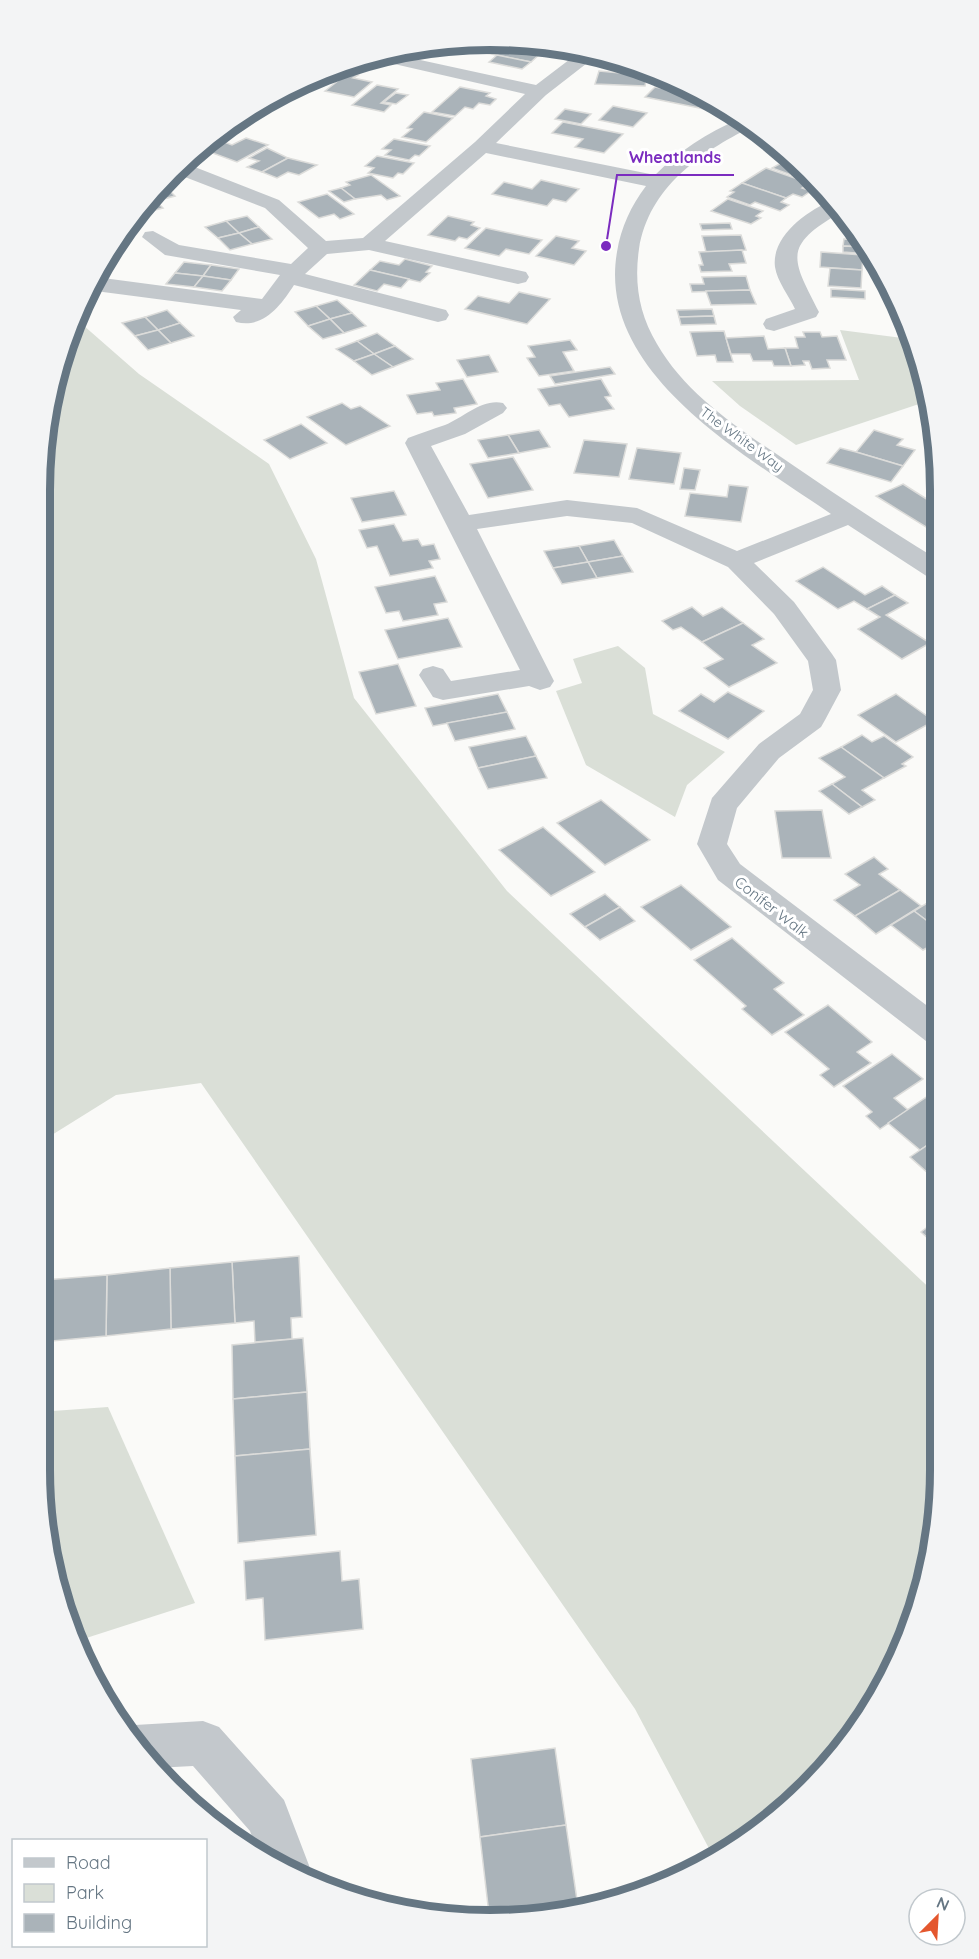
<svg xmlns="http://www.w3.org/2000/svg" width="979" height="1959" font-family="Quicksand,sans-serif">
<rect width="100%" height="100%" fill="#fafaf8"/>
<g fill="#dadfd7">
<path d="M75 318 139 374 269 464 316 559 354 698 507 891 939 1297V1499L925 1586 894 1668 808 1788 713 1856 635 1709 201 1083 116 1095 39 1143 40 460 54 373Z"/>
<path d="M840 330 910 339 928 401 796 445 740 406 712 381 859 380Z"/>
<path d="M618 646 645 668 653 714 725 752 687 785 675 817 586 765 556 691 582 683 573 659Z"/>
<path d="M108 1407 195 1603 77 1641 63 1615 39 1469V1412Z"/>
</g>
<g fill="#aab3b9" stroke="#dcdcda" stroke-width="1.5">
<path d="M519 40 545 44 541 47 509 41Z"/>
<path d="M499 41 529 47 525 51 540 54 531 62 486 53Z"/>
<path d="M448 42 433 54 418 51 427 44Z"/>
<path d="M454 42 465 43 454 52 444 50Z"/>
<path d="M465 43 475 45 464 54 454 52Z"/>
<path d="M497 55 531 62 522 69 489 62Z"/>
<path d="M623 61 648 70 645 86 595 84 599 71 620 73Z"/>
<path d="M337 66 342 67 318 86 302 83Z"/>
<path d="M348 73 358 75 353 78 372 82 354 97 325 91Z"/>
<path d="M377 85 398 89 381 103 391 105 384 112 352 105Z"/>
<path d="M460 87 490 93 486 96 496 99 490 105 479 103 473 109 465 107 455 116 432 112Z"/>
<path d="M655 87 686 93 691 87 712 101 704 109 645 97Z"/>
<path d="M396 93 408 95 396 104 384 102Z"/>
<path d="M613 106 647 113 633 127 599 120Z"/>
<path d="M565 109 591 114 581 124 555 119Z"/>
<path d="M424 112 453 118 426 142 402 137 412 129 407 128Z"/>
<path d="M563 122 623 134 604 153 575 147 583 139 552 133Z"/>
<path d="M225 128 232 131 219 136 226 140 206 147 201 145Z"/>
<path d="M246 138 268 145 237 162 207 151 224 142 232 145Z"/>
<path d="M394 139 430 146 419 156 415 155 409 160 385 155 391 150 382 149Z"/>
<path d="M267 148 288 158 262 172 247 167 259 161 249 158Z"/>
<path d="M377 156 414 163 403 174 398 173 393 178 368 173 374 168 365 166Z"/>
<path d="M792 157 811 177 805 180 772 168Z"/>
<path d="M288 158 317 165 299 175 288 172 277 178 262 172Z"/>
<path d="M766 168 809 183 802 188 811 191 802 197 793 194 786 198 742 183Z"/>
<path d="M371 175 400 196 387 200 381 195 355 199 341 188 350 185 346 182Z"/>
<path d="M541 180 579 189 566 202 553 199 547 206 492 194 504 182 532 189Z"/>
<path d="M162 183 175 196 156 201 163 208 147 212 141 206Z"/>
<path d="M742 183 786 198 781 202 789 205 780 211 755 202 750 205 727 197 734 192 730 191Z"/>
<path d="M341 188 355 199 344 202 329 191Z"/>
<path d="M327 194 354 214 340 219 334 214 319 218 298 202Z"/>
<path d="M728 199 763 211 756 216 761 218 751 224 711 211Z"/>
<path d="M247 216 259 227 239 233 226 221Z"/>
<path d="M448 216 474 222 471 225 480 228 467 239 459 237 455 241 428 235Z"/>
<path d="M226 221 239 233 218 238 205 227Z"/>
<path d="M730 223 732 229 702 230 700 224Z"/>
<path d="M259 227 272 239 252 244 239 233Z"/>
<path d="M486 228 542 240 529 254 506 249 499 256 465 248Z"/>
<path d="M239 233 252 244 230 250 218 238Z"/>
<path d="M741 235 746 250 706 252 702 236Z"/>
<path d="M556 236 579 241 572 248 586 251 574 265 536 256Z"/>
<path d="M844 239 861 240 865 247 843 246Z"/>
<path d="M843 246 865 247 869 254 843 252Z"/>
<path d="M742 250 746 263 729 264 732 271 701 272 699 265H703L699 252Z"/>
<path d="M821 252 863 255 862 270 820 267Z"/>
<path d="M405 259 432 266 426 272 430 273 420 282 370 270 380 261 399 265Z"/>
<path d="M184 262 211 265 203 276 175 273Z"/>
<path d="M211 265 239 269 231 280 203 276Z"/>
<path d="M830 268 862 270 861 288 828 286Z"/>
<path d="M370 270 409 279 401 288 384 284 377 291 354 285Z"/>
<path d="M175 273 203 276 194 287 166 284Z"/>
<path d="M203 276 231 280 222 291 194 287Z"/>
<path d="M746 276 750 290 692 292 690 284H704L702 277Z"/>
<path d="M831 289 865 291V299L831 297Z"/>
<path d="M750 290 756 304 711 305 706 291Z"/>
<path d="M519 292 550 299 527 324 465 309 478 296 509 303Z"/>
<path d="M337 300 352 313 330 319 316 306Z"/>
<path d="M316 306 330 319 308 326 295 312Z"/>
<path d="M712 309 714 316 679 317 677 310Z"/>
<path d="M167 310 180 323 158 330 145 317Z"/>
<path d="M352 313 366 326 344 333 330 319Z"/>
<path d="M714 316 716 324 681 325 679 317Z"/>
<path d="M145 317 158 330 135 336 122 323Z"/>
<path d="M330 319 344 333 323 339 308 326Z"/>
<path d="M180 323 194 336 171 343 158 330Z"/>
<path d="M158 330 171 343 148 350 135 336Z"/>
<path d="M724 331 733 362H717L715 355 697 356 690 332Z"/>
<path d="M803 332H820L822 337 837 336 846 360H827L830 368 812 369 809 361H803L805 365 791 366 785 348H798L795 337H805Z"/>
<path d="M377 333 395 346 374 354 357 341Z"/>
<path d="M764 336 768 349 785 348 791 366H774L772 361H753L750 354H731L726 338Z"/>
<path d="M570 340 577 350 563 352 574 371 539 376 527 358 535 357 528 346Z"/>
<path d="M357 341 374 354 354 361 336 349Z"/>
<path d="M395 346 413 359 393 367 374 354Z"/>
<path d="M374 354 393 367 372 375 354 361Z"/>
<path d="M489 355 498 372 467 377 457 360Z"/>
<path d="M610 367 615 374 555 384 550 376Z"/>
<path d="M463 379 477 404 454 408 456 413 434 416 432 412 417 414 407 395 440 390 436 383Z"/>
<path d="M601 379 611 396 605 397 614 409 569 417 560 404 549 406 538 389Z"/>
<path d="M342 403 351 409 360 406 390 426 346 445 307 417Z"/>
<path d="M301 424 327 443 290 459 264 440Z"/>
<path d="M539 430 550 447 519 453 508 435Z"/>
<path d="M874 430 903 439 897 445 915 450 903 466 856 452Z"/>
<path d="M508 435 519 453 488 458 478 440Z"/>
<path d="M584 440 627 444 619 477 574 473Z"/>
<path d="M637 448 681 453 674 484 629 479Z"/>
<path d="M840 448 856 452 903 466 891 482 827 463Z"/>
<path d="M513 457 533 490 488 498 470 464Z"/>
<path d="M684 468 700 470 695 490 680 489Z"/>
<path d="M903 484 936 505V522L926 527 876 496Z"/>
<path d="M729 485 748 487 741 522 685 516 690 493 727 497Z"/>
<path d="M394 491 406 515 362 522 351 498Z"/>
<path d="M394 524 403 541 418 539 422 546 434 544 440 559 429 561 433 568 390 576 377 546 367 548 359 530Z"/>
<path d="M614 540 623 556 588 562 579 546Z"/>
<path d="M579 546 588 562 553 568 544 551Z"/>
<path d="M623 556 633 572 597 578 588 562Z"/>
<path d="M588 562 597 578 562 584 553 568Z"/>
<path d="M823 567 865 595 882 586 895 595 867 609 854 601 838 609 796 581Z"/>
<path d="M435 576 447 602 434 604 438 615 403 621 399 611 386 613 375 587Z"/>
<path d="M895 595 908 603 886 615 930 643 902 659 858 629 880 617 867 609Z"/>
<path d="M692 607 703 616 722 607 743 623 702 642 681 627 673 630 662 621Z"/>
<path d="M448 618 462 647 398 659 385 630Z"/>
<path d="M743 623 764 639 752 645 777 663 729 687 704 668 723 659 702 642Z"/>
<path d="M398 664 416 706 376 714 359 672Z"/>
<path d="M728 692 764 711 728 739 679 711 701 694 714 702Z"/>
<path d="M498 694 507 712 433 726 425 708Z"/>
<path d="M896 694 934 721 896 742 858 715Z"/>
<path d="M507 712 515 729 455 741 447 723Z"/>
<path d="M862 735 872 742 884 736 913 757 902 764 906 766 884 778 841 747Z"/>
<path d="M526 736 536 756 478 768 469 747Z"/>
<path d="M841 747 884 778 862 790 875 800 862 807 832 784 845 777 819 758Z"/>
<path d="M536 756 547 778 488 789 478 768Z"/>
<path d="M832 784 862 807 849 814 819 791Z"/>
<path d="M601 800 650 840 605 865 557 823Z"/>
<path d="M822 810 831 858H782L775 811Z"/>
<path d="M543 827 595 872 551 896 499 850Z"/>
<path d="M874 857 888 869 879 874 900 890 855 916 834 900 860 885 845 874Z"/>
<path d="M681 885 731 927 691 950 641 907Z"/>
<path d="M900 890 921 906 876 934 855 916Z"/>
<path d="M605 894 620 907 585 927 570 914Z"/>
<path d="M937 897 938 929 914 911Z"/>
<path d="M620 907 635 921 600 940 585 927Z"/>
<path d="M914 911 938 929V942L923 950 891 925Z"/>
<path d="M732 938 784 983 774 989 804 1015 772 1035 742 1009 746 1006 694 960Z"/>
<path d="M828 1005 872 1042 857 1052 871 1063 834 1087 820 1075 829 1069 785 1032Z"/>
<path d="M892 1054 923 1079 894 1098 908 1110 880 1129 866 1116 872 1112 843 1086Z"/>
<path d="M934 1092 938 1095V1138L920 1150 888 1123Z"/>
<path d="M938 1138V1182L910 1157Z"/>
<path d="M938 1219V1247L921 1232Z"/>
<path d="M299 1256 302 1317 291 1318 292 1339 255 1342 254 1321 235 1323 232 1262Z"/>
<path d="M39 1260H45L39 1343Z"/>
<path d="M232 1262 235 1323 171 1329 170 1268Z"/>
<path d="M170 1268 171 1329 106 1336 107 1275Z"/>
<path d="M107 1275 106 1336 41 1342 44 1280Z"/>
<path d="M303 1338 307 1392 233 1399 232 1345Z"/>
<path d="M307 1392 310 1449 235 1456 233 1399Z"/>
<path d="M310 1449 316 1535 238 1543 235 1456Z"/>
<path d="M340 1551 342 1581 359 1579 363 1629 265 1640 263 1598 246 1600 244 1561Z"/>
<path d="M555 1748 566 1825 480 1837 471 1759Z"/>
<path d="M566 1825 578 1907 521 1915 489 1914 480 1837Z"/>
</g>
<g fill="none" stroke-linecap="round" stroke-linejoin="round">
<g fill="#c3c8cc" fill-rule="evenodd">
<path d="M582 50 600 53 546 95 496 143 655 175C679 151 707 133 739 119L751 127C700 153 649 187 639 249 634 283 639 314 657 344 689 400 752 437 803 472 847 502 891 531 937 559V579L928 577 848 525 754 563 794 602 832 654 836 660 841 690 825 720 821 727 779 758 737 808 727 844 740 864 938 1014V1045L926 1041 718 880 697 844 712 798 759 744 800 714 813 690 808 661 774 614 728 567 632 523 567 516 477 529 554 681 550 687 540 690 529 686 443 700 433 697 419 675 423 669 433 666 443 669 451 681 520 670 405 443 408 438C421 433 433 429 445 425 464 417 483 398 503 403L507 408 503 413 465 434 431 446 469 515 567 500 637 508 737 551 831 514C747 456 596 373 617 252 621 227 631 206 646 186L486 153 385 241 526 272 529 277 526 282 518 284 369 250 327 254 305 274 446 310 449 315 446 320 438 322 294 285C281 305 264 329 236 322L233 317 241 310 103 292 95 290 92 285 95 280 103 278 262 299 280 275 165 255 142 237 145 232 153 231 179 245 291 264 308 248 265 208 172 172 182 162 279 200 326 241 363 238 475 142 525 94 368 58 388 53 536 85Z"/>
<path d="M833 200 843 211C782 246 791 257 819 312L816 317 774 331 766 329 763 324 766 319 795 309C789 296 777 281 775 267 771 236 808 210 833 200Z"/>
<path d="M203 1721 219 1727 284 1800 310 1868 307 1876 259 1856 250 1831 193 1766 155 1768 132 1744 124 1729 135 1725Z"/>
</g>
</g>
<g text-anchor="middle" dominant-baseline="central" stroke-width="6" stroke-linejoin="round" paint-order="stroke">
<g font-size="14" fill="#657683" stroke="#fff">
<text transform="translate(742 439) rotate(36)">The White Way</text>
</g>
<g font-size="15" fill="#657683" stroke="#fff">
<text transform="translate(772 907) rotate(38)">Conifer Walk</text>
</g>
</g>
<path d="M0 0H979V1959H0ZM490 50H490A440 440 0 0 1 930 490V1470A440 440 0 0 1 490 1910H490A440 440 0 0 1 50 1470V490A440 440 0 0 1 490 50Z" fill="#f3f4f5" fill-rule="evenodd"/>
<path fill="none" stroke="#657683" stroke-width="8" d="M490 50H490A440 440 0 0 1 930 490V1470A440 440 0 0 1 490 1910H490A440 440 0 0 1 50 1470V490A440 440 0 0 1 490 50Z"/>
<path fill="none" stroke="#7b2cbf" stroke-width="2" d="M606 246L617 175H734"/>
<circle fill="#7b2cbf" stroke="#fff" stroke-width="2" cx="606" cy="246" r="6"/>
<g font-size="16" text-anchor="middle" font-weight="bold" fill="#7b2cbf" stroke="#fff" stroke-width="6" stroke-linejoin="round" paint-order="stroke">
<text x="675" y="163">Wheatlands</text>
</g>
<rect x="12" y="1839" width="195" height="108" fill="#ffffff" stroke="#c1c8cd" stroke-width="1.5"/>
<rect x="24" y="1858" width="30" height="9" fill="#c3c8cc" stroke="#c1c8cd" stroke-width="1.5"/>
<text x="66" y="1869" font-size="18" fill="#657683">Road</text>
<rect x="24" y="1884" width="30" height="18" fill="#dadfd7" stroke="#c1c8cd" stroke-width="1.5"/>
<text x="66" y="1899" font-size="18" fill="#657683">Park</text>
<rect x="24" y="1914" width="30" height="18" fill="#aab3b9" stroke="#c1c8cd" stroke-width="1.5"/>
<text x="66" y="1929" font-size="18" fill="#657683">Building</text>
<g transform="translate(937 1917) rotate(24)"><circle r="28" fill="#ffffff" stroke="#c1c8cd" stroke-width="1.5"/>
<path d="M0-4.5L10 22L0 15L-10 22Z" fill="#e4572e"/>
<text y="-9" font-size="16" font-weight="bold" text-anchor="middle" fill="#657683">N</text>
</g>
</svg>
